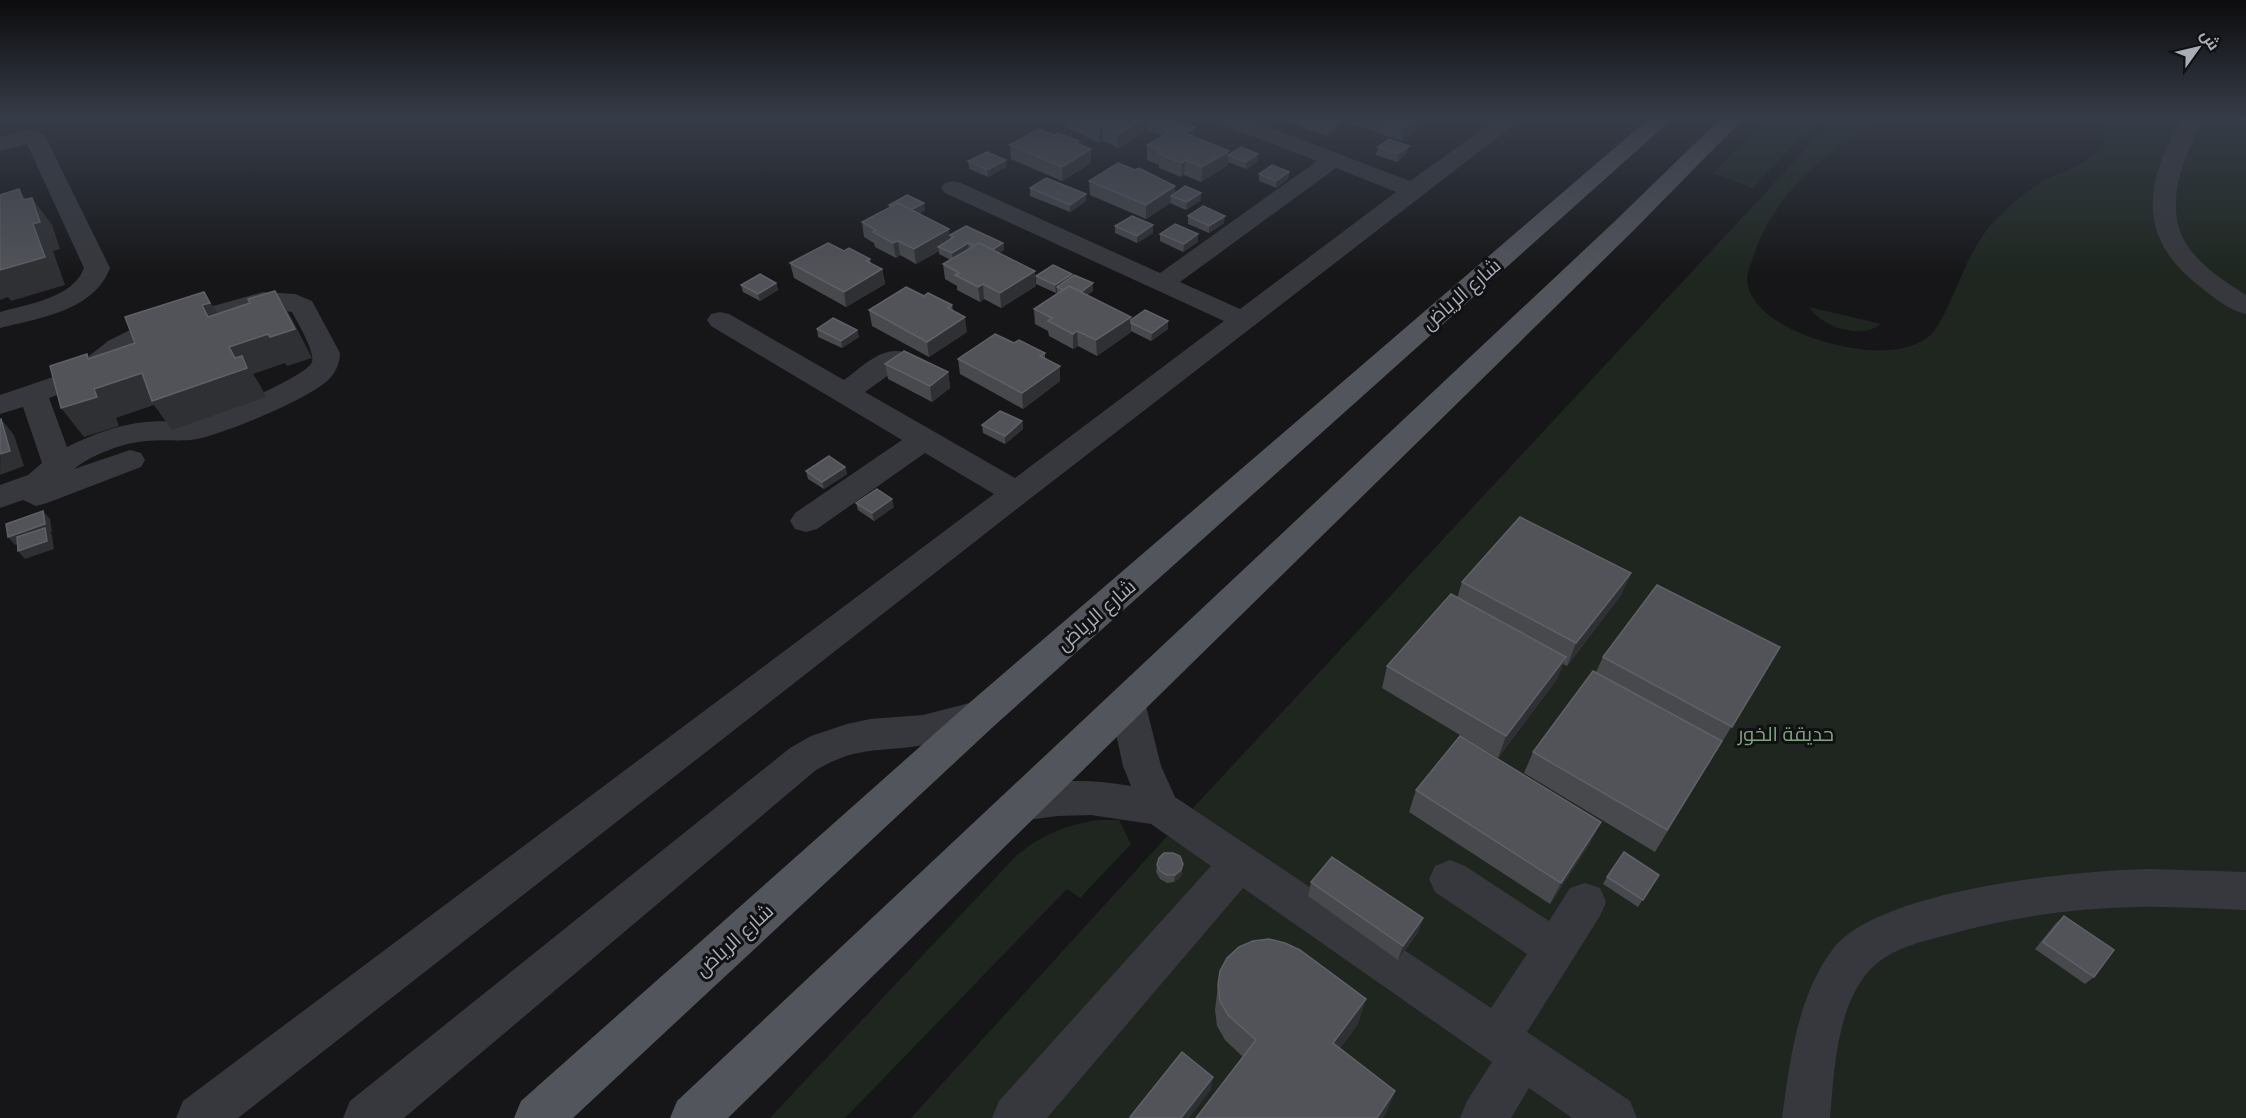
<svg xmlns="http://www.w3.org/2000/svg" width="2246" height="1118" font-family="'Fira Sans Condensed',Cairo,sans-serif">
<rect width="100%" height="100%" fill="#161618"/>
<g fill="#1e261f">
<path d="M1766 120H1818L1752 188 1713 173Z"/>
<path d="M1833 120H1881C1825 151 1775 193 1754 255 1751 265 1745 276 1748 286 1756 316 1796 333 1822 341 1851 349 1887 356 1916 344 1922 341 1930 337 1934 331 1955 301 1963 261 1986 231 2002 211 2023 193 2045 180 2062 171 2087 165 2099 149 2107 140 2100 129 2106 120H2132L2149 125 2151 122 2146 120H2246V1118H911L1180 822Z"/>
<path d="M1809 307 1881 324C1861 340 1822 327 1809 307Z"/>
<path d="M1100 820H1119L1131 844 1080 898 1067 889 845 1118H770L1016 856C1041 835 1067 824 1100 820Z"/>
</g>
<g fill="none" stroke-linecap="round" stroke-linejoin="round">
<g fill="#37383d" fill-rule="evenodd">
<path d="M1220 120H1250L1410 181 1495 120H1520L1027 501 238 1118H176L183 1101 994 494 925 453 817 529 806 532 795 529 790 521 795 513 902 440 711 326 707 320 711 314 720 312 729 314 844 380C861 368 881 346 904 352L908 358 904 364 865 392 1015 478 1224 321 945 193 941 188 945 183 953 181 961 183 1160 273 1317 161 1223 125ZM1336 168 1396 192 1240 309 1180 282Z"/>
<path d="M2181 120H2203C2185 153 2164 203 2184 240 2197 264 2224 281 2246 295V314C2228 310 2213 297 2198 285 2136 236 2145 183 2181 120Z"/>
<path d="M29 130 44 135 47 140 110 268C94 311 39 318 0 328V312C28 304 73 298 84 268L27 144 0 151V137Z"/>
<path d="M263 292 295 294 312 301 340 353C340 364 335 374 327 381 304 401 228 432 197 439 181 442 163 439 146 441 123 443 93 454 74 469L130 450 141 453 145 460 141 467 47 503 36 506 23 500 0 508V485L28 475 42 463 23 407 0 414V395L59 375 84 360 108 341 132 329ZM264 308 292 312C297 322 315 351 312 362 308 376 212 416 195 420 179 423 161 420 145 422 116 425 92 435 67 447L49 398 79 387 104 372 128 353 152 341Z"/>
<path d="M1127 687 1140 692 1145 702 1161 766 1175 797 1491 1008 1527 954 1435 892 1429 879 1435 866 1450 860 1465 866 1549 921 1570 888 1585 883 1600 888 1606 902 1600 916 1527 1032 1630 1101 1637 1118H1572L1529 1088 1511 1118H1460L1467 1101 1492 1062 1243 888 1047 1118H992L999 1101 1211 866 1151 824 1091 815 1057 816 1021 821 1007 816 1001 804 1007 792C1046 778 1091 779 1131 786L1123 766 1109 702 1114 692Z"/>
<path d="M981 700 994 704 1000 715 994 726C971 733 947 741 923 745 878 753 859 745 816 770L404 1118H343L350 1101 790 748 811 736 847 724 870 719 923 715Z"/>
<path d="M2151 869 2246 872V910C2209 909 2173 906 2136 907 2072 908 2009 918 1947 935 1916 943 1884 950 1864 977 1836 1015 1834 1073 1830 1118H1782C1790 1061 1797 996 1833 949 1878 889 2078 870 2151 869Z"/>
</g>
<g fill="#53555c" fill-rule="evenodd">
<path d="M1647 120H1671L994 726 573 1118H514L521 1101 968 704Z"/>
<path d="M1719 120H1742L1632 232 728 1118H670L677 1101 1614 222Z"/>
</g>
</g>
<g fill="#47494d">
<path d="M1067 120H1145V132L1118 148 1103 141 1099 143 1067 127Z"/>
<path d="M1289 120H1337L1341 121 1340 128 1327 136 1288 122Z"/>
<path d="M1344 120H1424L1423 125 1402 141 1344 121Z"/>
<path d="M2146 120H2161L2159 122Z"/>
<path d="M1147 122 1195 128V135L1193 136 1229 155 1258 154V161L1246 169 1228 162V165L1201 182 1184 175 1181 177 1159 168V165L1147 160V145L1163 136 1146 130Z"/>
<path d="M1079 144 1091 163 1062 181 1011 159 1010 145Z"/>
<path d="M1409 146 1407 153 1397 162 1376 155 1378 147Z"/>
<path d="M1006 160V167L988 177 969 169 968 161Z"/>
<path d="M1289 172 1288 179 1276 188 1259 181V174Z"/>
<path d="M1089 181 1175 186V193H1201V200L1186 210 1170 203 1146 219 1090 195Z"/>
<path d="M1030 188 1086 194V201L1070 212 1030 196Z"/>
<path d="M889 205 925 210 919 214 950 239V235L1003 243 1004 250 999 253 1036 286 1001 308 984 299 980 302 957 290V286L945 279 943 264 951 260 939 254V251L916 264 900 255 896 258 875 247 874 243 864 237 862 222 890 208Z"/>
<path d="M1188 216 1224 223 1209 233 1188 224Z"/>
<path d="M1115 226 1153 233 1137 243 1115 233Z"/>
<path d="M1160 234H1198V242L1183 252 1160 241Z"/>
<path d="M844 251 870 259 871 263 882 269 885 284 846 307 794 278 790 263Z"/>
<path d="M1036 276 1072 277 1093 291 1087 295 1131 317V320L1168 329 1151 341 1131 331V332L1097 356 1078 346 1073 349 1049 336 1048 331 1035 324 1034 309 1057 294V292L1056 293 1036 284Z"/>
<path d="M776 283 778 290 760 301 743 292 741 285Z"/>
<path d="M924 296 952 305 953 310 967 332 929 357 872 326 869 310Z"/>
<path d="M817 329 857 330 859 337 842 348 818 337Z"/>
<path d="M1014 343 1045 353V358L1060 381 1023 409 960 374 958 359Z"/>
<path d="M885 364 948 372 950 388 932 402 888 379Z"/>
<path d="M1022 421 1023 429 1005 444 983 433 982 425Z"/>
<path d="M845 467 847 474 824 489 808 479 806 471Z"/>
<path d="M856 503 894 507 874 521 858 510Z"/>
<path d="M1631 573 1621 595 1567 666 1563 664 1557 679 1498 758 1382 688 1387 666 1457 598 1462 582Z"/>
<path d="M1780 647 1655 852 1524 773 1533 752 1596 672 1603 657Z"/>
<path d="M1416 790 1590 843 1550 904 1409 812Z"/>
<path d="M1157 865 1182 871 1181 877 1174 882 1167 883 1160 879 1156 872Z"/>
<path d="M1659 875 1638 907 1603 884 1607 877Z"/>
<path d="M1311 882 1423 918 1418 932 1398 960 1308 896Z"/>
<path d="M2064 916 2094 977 2085 984 2035 949 2056 923Z"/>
<path d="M1218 985 1358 1024 1340 1048 1386 1114 1243 1057 1225 1040 1217 1026 1215 1010Z"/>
</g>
<g fill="#2f3033">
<path d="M1143 120H1145V132L1118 148V134Z"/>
<path d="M1414 120H1424L1423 125 1402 141 1404 127Z"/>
<path d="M1341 121 1340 128 1327 136 1328 129Z"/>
<path d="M1102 127 1103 141 1099 143V129Z"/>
<path d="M1195 128V135L1182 143V136Z"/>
<path d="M1409 146 1407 153 1397 162 1398 154Z"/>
<path d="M1091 149V163L1062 181V167Z"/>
<path d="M1229 151 1228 165 1201 182 1202 167Z"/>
<path d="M1258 154V161L1246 169V162Z"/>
<path d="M1006 160V167L988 177 987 170Z"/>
<path d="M1185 160 1184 175 1181 177 1182 163Z"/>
<path d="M1289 172 1288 179 1276 188V181Z"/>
<path d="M1175 186V197L1171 196 1170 203 1146 219V205Z"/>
<path d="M19 189 38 217 32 198 52 225 60 249 53 251 65 285 11 301 8 297 0 300V270L23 200Z"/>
<path d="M1201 193V200L1186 210 1187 202Z"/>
<path d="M1086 194V201L1070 212V205Z"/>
<path d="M924 203 925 210 908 220 907 213Z"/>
<path d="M1225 216 1224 223 1209 233V226Z"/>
<path d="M1153 225V233L1137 243V236Z"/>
<path d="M949 229 951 244 938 247 939 251 916 264 914 249Z"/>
<path d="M1198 234V242L1183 252 1184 244Z"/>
<path d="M898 241 900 255 896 258 893 243Z"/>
<path d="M968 243 969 251 953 261 952 253Z"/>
<path d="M1003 243 1004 250 989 260 988 253Z"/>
<path d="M882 269 885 284 846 307 844 292Z"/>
<path d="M1035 271 1036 286 1001 308 1000 293Z"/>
<path d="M1072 274V281L1057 287V292L1056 293 1055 285Z"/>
<path d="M776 283 778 290 760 301 758 294Z"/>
<path d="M1093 283V291L1075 303V296Z"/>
<path d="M983 284 984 299 980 302 978 287Z"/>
<path d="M275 291 292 319 312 358 287 366 285 363 253 374 260 385 266 397 172 430 154 405 116 418 119 426 84 437 61 408 94 389 87 354 108 382 142 373 235 358 229 347Z"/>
<path d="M204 292 222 320 208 317 202 305Z"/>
<path d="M965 317 967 332 929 357 927 342Z"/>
<path d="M1131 317V332L1097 356 1096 340Z"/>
<path d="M1168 321V329L1151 341 1152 333Z"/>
<path d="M857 330 859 337 842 348 841 341Z"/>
<path d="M1077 331 1078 346 1073 349V334Z"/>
<path d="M1060 366V381L1023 409 1022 393Z"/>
<path d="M948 372 950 388 932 402 930 386Z"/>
<path d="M1 419 14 435 24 466 0 475Z"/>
<path d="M1022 421 1023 429 1005 444V436Z"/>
<path d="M845 467 847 474 824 489 822 482Z"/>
<path d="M892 499 894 507 874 521 872 513Z"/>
<path d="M43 511 50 519 52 532H50L52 535 54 549 25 559 18 551 46 534 15 545 8 537Z"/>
<path d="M1631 573 1621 595 1567 666 1576 643Z"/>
<path d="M1566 657 1557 679 1498 758 1506 736Z"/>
<path d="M1601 822 1590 843 1550 904 1561 883Z"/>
<path d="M1183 864 1181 877 1174 882 1175 875Z"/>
<path d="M1423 918 1418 932 1398 960 1403 946Z"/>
<path d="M1366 999 1358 1024 1326 1067 1333 1043Z"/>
<path d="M1213 1077 1211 1090 1189 1118H1181Z"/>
<path d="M1395 1091 1386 1114 1383 1118H1377Z"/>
</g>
<g fill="#525359" stroke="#5f6168" stroke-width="1.5">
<path d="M1080 120H1143L1118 134 1102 127 1099 129Z"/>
<path d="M1151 120H1174L1195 128 1186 133 1175 129 1170 132 1147 122Z"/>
<path d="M1302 120H1337L1341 121 1328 129Z"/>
<path d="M1383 120H1414L1404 127Z"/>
<path d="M1038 129 1054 135 1058 133 1079 141 1076 143 1091 149 1062 167 1010 145Z"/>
<path d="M1175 129 1229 151 1202 167 1185 160 1182 163 1159 154 1163 152 1147 145Z"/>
<path d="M1389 139 1409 146 1398 154 1378 147Z"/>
<path d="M1241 147 1258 154 1246 162 1228 155Z"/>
<path d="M987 152 1006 160 987 170 968 161Z"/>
<path d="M1118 163 1135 170 1139 168 1175 186 1146 205 1089 181Z"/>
<path d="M1272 165 1289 172 1276 181 1259 174Z"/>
<path d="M1046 178 1086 194 1070 205 1030 188Z"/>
<path d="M1185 186 1201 193 1187 202 1171 196Z"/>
<path d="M19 189 23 200 32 198 40 222 33 224 45 257 0 270V195Z"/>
<path d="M907 195 924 203 911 210 898 203 892 206 889 205Z"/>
<path d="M898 203 949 229 914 249 898 241 893 243 873 232 876 230 862 222Z"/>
<path d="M1203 206 1225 216 1209 226 1188 216Z"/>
<path d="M1132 216 1153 225 1137 236 1115 226Z"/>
<path d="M1175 224 1198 234 1184 244 1160 234Z"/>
<path d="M966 226 1003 243 992 250 979 243 974 246 968 243 952 253 938 247 954 237 950 235Z"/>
<path d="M828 243 844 251 849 248 870 259 866 261 882 269 844 292 790 263Z"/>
<path d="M979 243 1035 271 1000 293 983 284 978 287 955 275 959 273 943 264Z"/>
<path d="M1053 265 1072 274 1055 285 1036 276Z"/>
<path d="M760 274 776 283 758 294 741 285Z"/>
<path d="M1074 275 1093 283 1081 292 1069 286 1063 290 1057 287Z"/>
<path d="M1069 286 1131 317 1096 340 1077 331 1073 334 1048 321 1052 318 1034 309Z"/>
<path d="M906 287 924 296 928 293 952 305 948 308 965 317 927 342 869 310Z"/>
<path d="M275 291 295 329 270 337 268 334 229 347 235 358 242 356 247 368 152 401 142 373 94 389 97 397 61 408 50 366 87 354 88 359 135 343 125 317 204 292 210 303 202 305 208 317 250 303 248 299Z"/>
<path d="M1145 310 1168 321 1152 333 1131 323V320Z"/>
<path d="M833 318 857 330 841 341 817 329Z"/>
<path d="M995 334 1014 343 1019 340 1045 353 1040 356 1060 366 1022 393 958 359Z"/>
<path d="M904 351 948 372 930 386 885 364Z"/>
<path d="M1000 411 1022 421 1005 436 982 425Z"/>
<path d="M1 419 10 451 0 454V420Z"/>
<path d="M829 456 845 467 822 482 806 471Z"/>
<path d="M877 489 892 499 872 513 856 503Z"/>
<path d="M43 511 45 524 8 537 6 524Z"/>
<path d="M1520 517 1631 573 1576 643 1462 582Z"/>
<path d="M45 528 47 541 18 551 17 537Z"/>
<path d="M1657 585 1780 647 1732 727 1603 657Z"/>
<path d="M1451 594 1566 657 1506 736 1387 666Z"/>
<path d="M1593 671 1722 741 1667 830 1533 752Z"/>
<path d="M1460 736 1601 822 1561 883 1416 790Z"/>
<path d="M1624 852 1659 875 1643 900 1607 877Z"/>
<path d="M1164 853H1173L1180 856 1183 864 1181 870 1175 875H1167L1160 871 1157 865 1159 858Z"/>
<path d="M1332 857 1423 918 1403 946 1311 882Z"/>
<path d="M2064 916 2114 950 2094 977 2043 942Z"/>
<path d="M1269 939 1285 943 1300 950 1366 999 1333 1043 1395 1091 1377 1118H1196L1256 1040 1228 1015 1220 1001 1218 985 1220 971 1227 958 1239 947 1253 941Z"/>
<path d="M1182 1052 1213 1077 1181 1118H1131L1130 1117Z"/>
</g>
<linearGradient id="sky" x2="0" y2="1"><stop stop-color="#0c0c0d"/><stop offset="0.43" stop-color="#363c48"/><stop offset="1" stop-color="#363c48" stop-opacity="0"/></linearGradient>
<rect width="2246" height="276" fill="url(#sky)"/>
<g text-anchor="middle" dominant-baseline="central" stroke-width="6" stroke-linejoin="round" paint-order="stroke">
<g font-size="20" fill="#a8adb8" stroke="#111113">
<text transform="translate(1461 294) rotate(-41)">شارع الرياض</text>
<text transform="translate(1096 615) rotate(-41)">شارع الرياض</text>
<text transform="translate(734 940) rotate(-42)">شارع الرياض</text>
</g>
<g font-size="20" fill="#7fa381" stroke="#111113">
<text x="1786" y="734">حديقة الخور</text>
</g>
</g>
<g transform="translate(2198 48) rotate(56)" stroke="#111113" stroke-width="4.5" paint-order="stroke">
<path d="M0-4.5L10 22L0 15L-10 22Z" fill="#a8adb8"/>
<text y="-9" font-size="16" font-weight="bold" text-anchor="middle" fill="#a8adb8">ش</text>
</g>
</svg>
